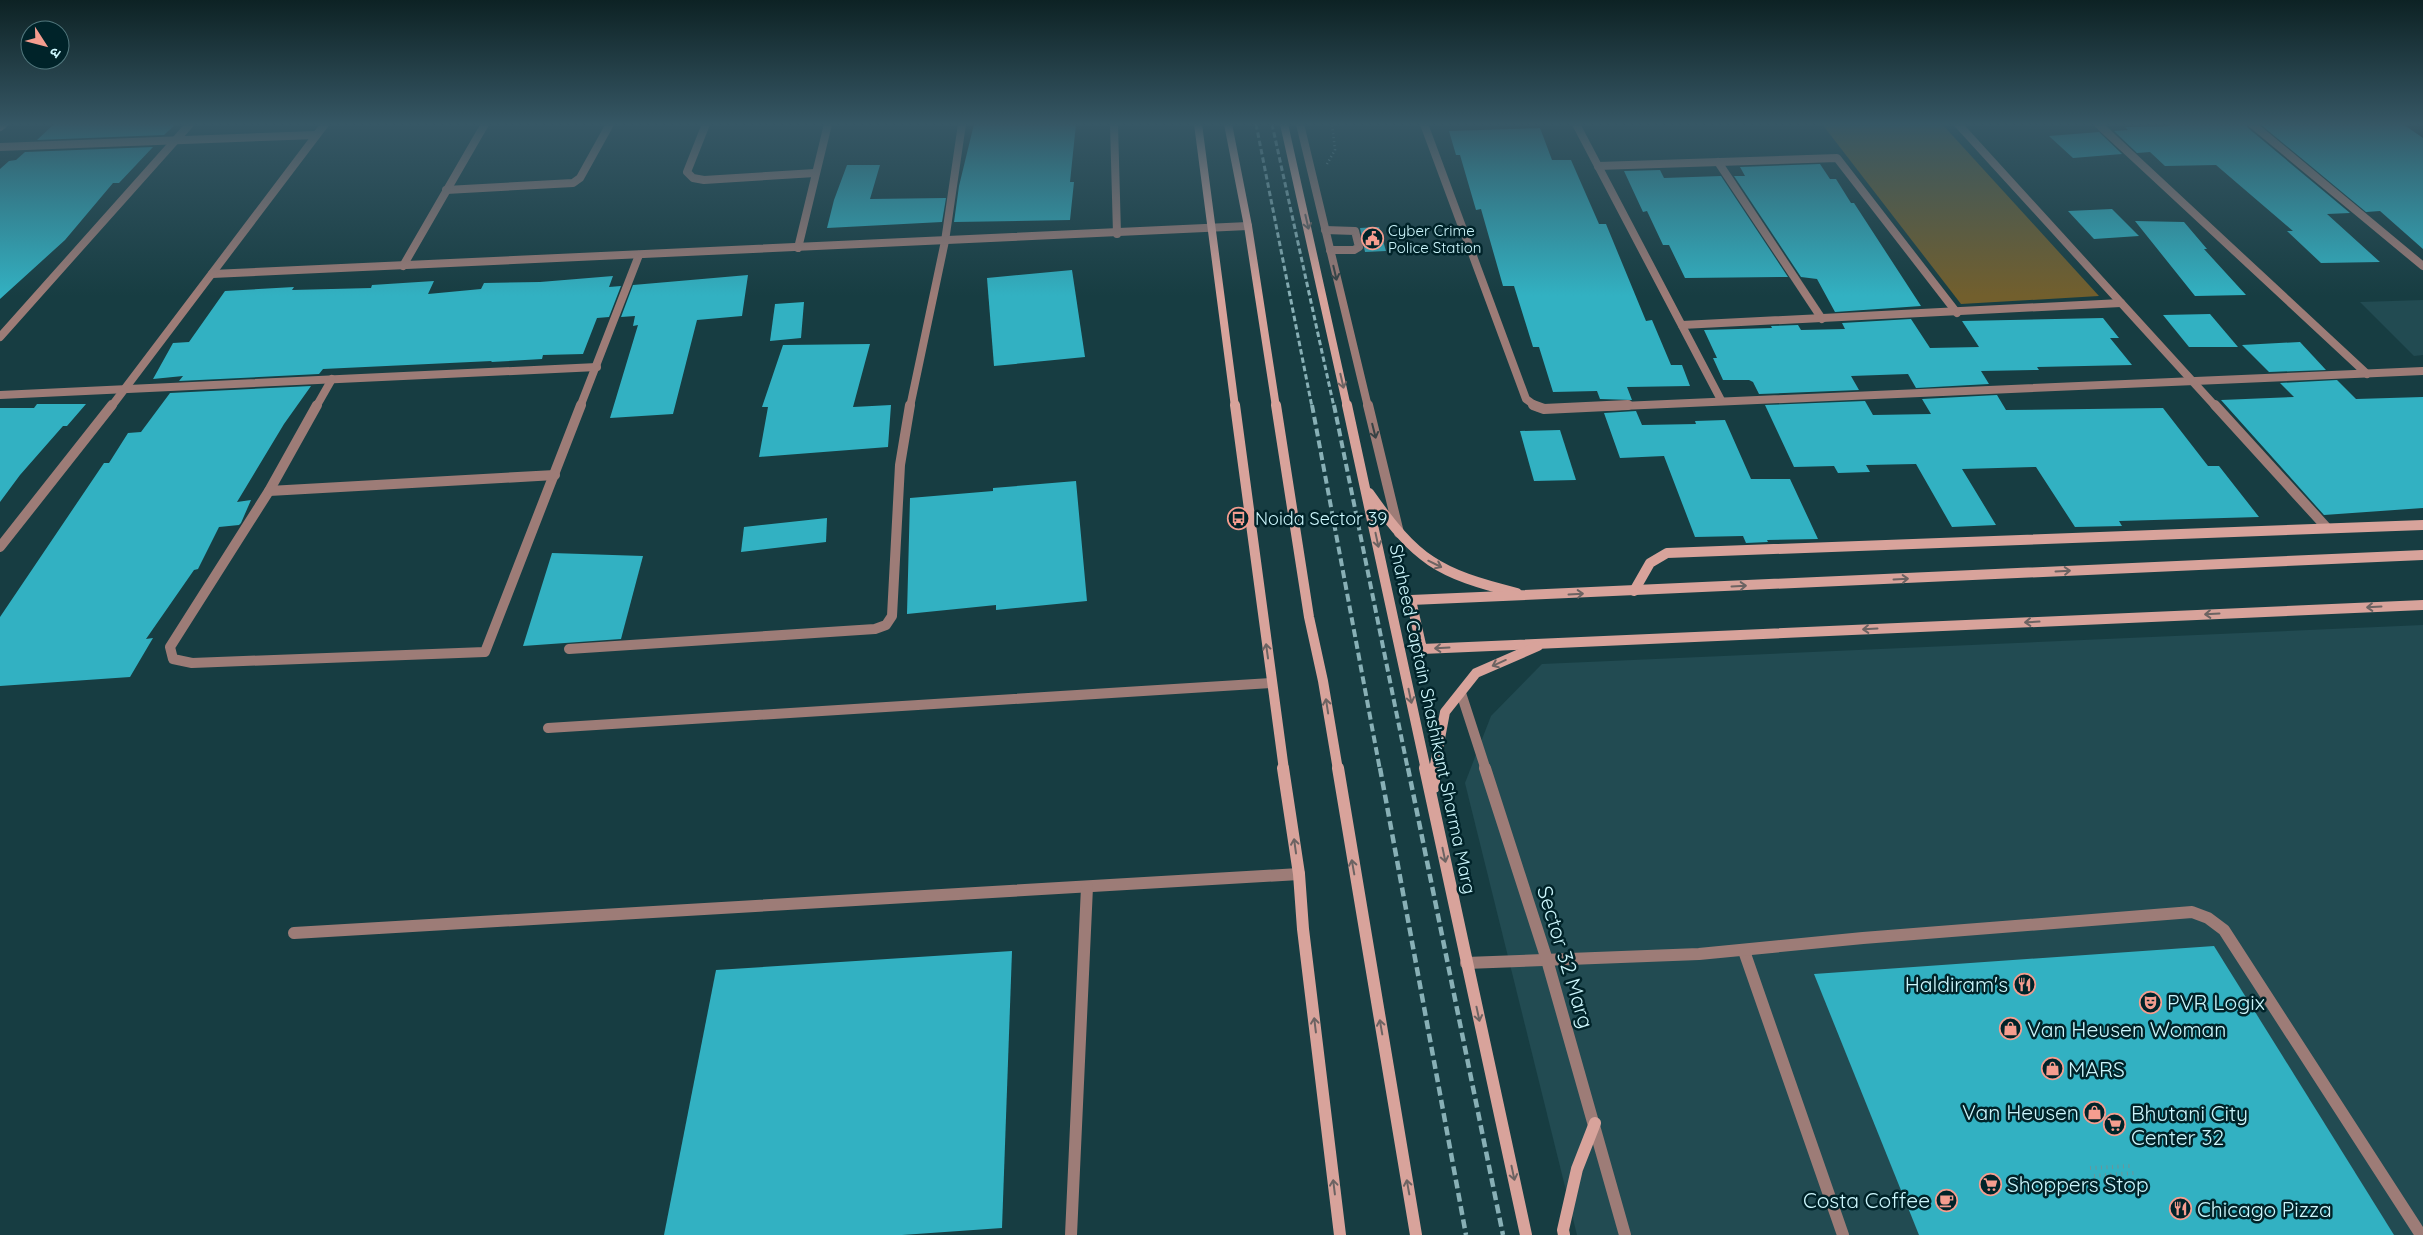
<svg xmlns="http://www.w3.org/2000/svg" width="2423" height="1235" font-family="Quicksand,'Noto Sans Devanagari',sans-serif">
<rect width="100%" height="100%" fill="#173d42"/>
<g fill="#224b52">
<path d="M2423 300V355L2414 356 2360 302Z"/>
<path d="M2423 625V1235H1577L1465 783 1491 716 1542 664Z"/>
</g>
<path fill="#725f2d" d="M1822 124H1942L2099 296 1961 304Z"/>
<g fill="#32b1c2">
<path d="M54 124H176L164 135 37 140Z"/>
<path d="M974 124H1076L1070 182H1074L1070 220 954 222 959 186Z"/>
<path d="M2168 124H2246L2248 128 2350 213 2327 214 2380 262 2321 263 2287 231H2293L2216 165 2165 166 2150 152 2137 153 2114 131 2128 130 2125 127 2171 126Z"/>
<path d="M2260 124H2403L2423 138V249L2380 211 2366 212Z"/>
<path d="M1540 128 1552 160H1571L1599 224H1606L1646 321 1652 320 1671 365H1682L1690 386 1627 387 1632 400 1600 399 1597 391 1553 392 1539 347H1533L1514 286H1503L1481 209 1476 210 1460 155H1456L1449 131Z"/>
<path d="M2099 132 2122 154 2073 158 2049 136Z"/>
<path d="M153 147 119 183H113L65 240 0 299V169L9 161 16 160 25 152Z"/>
<path d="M1820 164 1830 179H1836L1851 203H1854L1921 306 1835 312 1817 279 1801 277 1734 176H1745L1740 167Z"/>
<path d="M847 165H880L870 199 946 198 942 222 827 228 834 200Z"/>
<path d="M1660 170 1664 178 1721 176 1788 277 1685 278 1669 245H1663L1647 211 1643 212 1624 171Z"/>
<path d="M2112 209 2139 236 2094 239 2068 211Z"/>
<path d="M2135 221 2184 222 2207 249H2204L2246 295 2195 296Z"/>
<path d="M1379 227 1386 251 1365 252 1360 228Z"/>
<path d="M1072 270 1085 357 994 366 987 278Z"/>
<path d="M748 275 742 316 697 320 673 414 610 418 638 325 633 326 635 316 621 317 633 285Z"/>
<path d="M613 276 609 287 621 286 609 317 597 318 583 354 543 355 542 359 491 362 492 361 323 369 319 374 179 381 183 376 153 379 173 343 189 342 225 291 294 287 292 290 371 288 372 285 434 281 428 294 481 289 484 283 540 282Z"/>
<path d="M804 302 801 338 770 341 775 304Z"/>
<path d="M2210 314 2238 347H2189L2163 315Z"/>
<path d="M2103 318 2119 338H2110L2132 365 2037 367 2039 370 1981 371 1989 384 1916 388 1908 374 1851 376 1859 390 1759 394 1753 382 1749 380H1723L1713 358H1717L1704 330 1772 328 1771 326 1798 325 1801 330 1845 329 1842 323 1911 319 1930 348 1979 347 1962 321Z"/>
<path d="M2300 342 2326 370 2269 372 2242 345Z"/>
<path d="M870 344 853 407 891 405 888 447 759 457 768 407H762L783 345Z"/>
<path d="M2337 380 2356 399 2423 397V508L2324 515 2221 400 2294 397 2280 383Z"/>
<path d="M311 386 284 424 237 502 251 500 241 523 239 525 219 527 198 569 194 570 146 639 153 638 130 677 0 686V617L104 463H109L128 433 141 432 170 393Z"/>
<path d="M1997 395 2006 410 2163 408 2208 466H2219L2259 517 2119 521 2122 526 2075 527 2036 467 1962 469 1996 525 1952 527 1916 464 1866 465 1870 472 1838 473 1834 466 1794 467 1765 405 1865 401 1873 415 1931 414 1922 399Z"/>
<path d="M37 404H86L67 426H63L20 475 0 502V408H34Z"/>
<path d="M1636 411 1642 425 1696 424 1695 421 1725 420 1751 479H1790L1818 539 1767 540 1768 542 1746 543 1743 536 1695 537 1664 456 1620 458 1604 413Z"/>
<path d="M1560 430 1576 480 1534 481 1520 431Z"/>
<path d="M1076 481 1087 601 996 610V605L907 614 910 498 993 491V488Z"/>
<path d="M827 518 826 542 741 552 744 527Z"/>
<path d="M552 553 643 556 621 639 523 646Z"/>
<path d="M2214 946 2394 1235H1919L1814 974Z"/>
<path d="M1012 951 1002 1228 902 1235H664L716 970Z"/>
</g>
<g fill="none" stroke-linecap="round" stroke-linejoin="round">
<path stroke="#6d959b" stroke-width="2.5" stroke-dasharray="1 3" stroke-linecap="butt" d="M1327 164 1335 150 1332 124"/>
<g stroke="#6d959b" stroke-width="4" stroke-dasharray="1 4.5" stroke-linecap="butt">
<path d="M2090 1168 2131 1166"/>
<path d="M2094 1176 2134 1173"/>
</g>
<g stroke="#9d7c77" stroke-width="8">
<path d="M1325 230 1355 231 1359 247 1354 250H1330"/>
<path d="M910 407 945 241"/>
</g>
<g stroke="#9d7c77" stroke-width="10">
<path d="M569 649 875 629 886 625 892 616 900 465 910 405"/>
<path d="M548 728 1271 683"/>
</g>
<g stroke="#9d7c77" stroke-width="12">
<path d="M294 933 1299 874"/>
<path d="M1744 951 1843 1235"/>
<path d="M1466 963 1699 954 1863 938 2192 912 2208 918 2224 930 2421 1235"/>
<path d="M1071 1235 1087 887"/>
</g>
<g stroke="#9d7c77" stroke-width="8">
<path d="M706 124 687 172 693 178 704 180 815 173"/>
<path d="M1114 124 1117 234"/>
<path d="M1300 124 1368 407"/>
<path d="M1424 124 1526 399 1537 407"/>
<path d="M1576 124 1721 400"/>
<path d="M1958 124 2216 407"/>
<path d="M2098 124 2367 374"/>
<path d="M2252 124 2423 266"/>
<path d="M0 147 316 135"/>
<path d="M1718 162 1822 319"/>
<path d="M1598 166 1837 158 1957 313"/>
<path d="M446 190 573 183 580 178 610 124"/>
<path d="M945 241 962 124"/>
<path d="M798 248 828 124"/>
<path d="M403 266 485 124"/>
<path d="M212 274 1248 226"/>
<path d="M1682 325 2121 303"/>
<path d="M0 337 190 124"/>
<path d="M0 395 597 367"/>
<path d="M111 407 325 124"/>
<path d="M316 407 332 379"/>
<path d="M580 407 639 255"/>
<path d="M1599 407 2423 371"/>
</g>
<g stroke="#9d7c77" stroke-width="10">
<path d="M317 405 269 491 170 647 173 659 192 663 485 652 581 405"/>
<path d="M1368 405 1399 533"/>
<path d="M1533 405 1544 409 1628 405"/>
<path d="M2215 405 2327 528"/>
<path d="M269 491 555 475"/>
<path d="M0 547 112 405"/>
<path d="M1461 693 1486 770"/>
</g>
<path stroke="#9d7c77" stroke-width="12" d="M1485 768 1547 960 1625 1235"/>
<g stroke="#d8a39b" stroke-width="8">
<path d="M1198 124 1235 407"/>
<path d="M1228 124 1248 226 1276 407"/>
<path d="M1284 124 1347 407"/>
<path d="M0 127 4 124"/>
</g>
<g stroke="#d8a39b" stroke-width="10">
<path d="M1235 405 1284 770"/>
<path d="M1276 405 1309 617 1323 681 1338 770"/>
<path d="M1347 405 1426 770"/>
<path d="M1369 493C1417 561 1437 573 1517 593"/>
<path d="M2423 555 1411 600 1422 649 2423 605"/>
<path d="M1634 591 1650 563 1667 553 2423 525"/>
<path d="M1434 770 1445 712 1476 673 1538 646"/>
</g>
<g stroke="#d8a39b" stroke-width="12">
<path d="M1283 768 1299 874 1303 929 1340 1235"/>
<path d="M1338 768 1416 1235"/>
<path d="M1425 768 1526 1235"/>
<path d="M1434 768V787"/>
<path d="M1564 1235 1563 1230 1577 1169 1595 1123"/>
</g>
<g stroke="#88b0b6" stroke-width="3" stroke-dasharray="5.5 3" stroke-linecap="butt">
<path d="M1256 124 1312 407"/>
<path d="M1272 124 1334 407"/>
</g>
<g stroke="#88b0b6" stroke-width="4" stroke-dasharray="8 4" stroke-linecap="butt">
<path d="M1312 405 1380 770"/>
<path d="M1334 405 1408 770"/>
</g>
<g stroke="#88b0b6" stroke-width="4.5" stroke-dasharray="9 4.5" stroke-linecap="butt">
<path d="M1380 768 1466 1235"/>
<path d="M1408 768 1503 1235"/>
</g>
</g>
<defs><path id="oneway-shaft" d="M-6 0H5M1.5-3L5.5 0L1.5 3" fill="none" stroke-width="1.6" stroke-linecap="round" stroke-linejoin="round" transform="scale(1.25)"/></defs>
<g stroke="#6c6362">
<use href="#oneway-shaft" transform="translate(1307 222) rotate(77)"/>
<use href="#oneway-shaft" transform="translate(1342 381) rotate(77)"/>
<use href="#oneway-shaft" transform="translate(1377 540) rotate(78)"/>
<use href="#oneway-shaft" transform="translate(1435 564) rotate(26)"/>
<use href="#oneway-shaft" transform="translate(2063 571) rotate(-3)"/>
<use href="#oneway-shaft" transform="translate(1901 579) rotate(-3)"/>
<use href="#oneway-shaft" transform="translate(1739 586) rotate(-3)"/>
<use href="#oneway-shaft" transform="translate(1576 594) rotate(-3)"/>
<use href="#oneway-shaft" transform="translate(2374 607) rotate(177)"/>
<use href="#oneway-shaft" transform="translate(2212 614) rotate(177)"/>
<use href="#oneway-shaft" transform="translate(2032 622) rotate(177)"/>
<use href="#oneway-shaft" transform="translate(1870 629) rotate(177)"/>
<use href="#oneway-shaft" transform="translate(1442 648) rotate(177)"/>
<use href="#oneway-shaft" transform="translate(1267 651) rotate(-98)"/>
<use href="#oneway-shaft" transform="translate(1499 663) rotate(156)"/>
<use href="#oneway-shaft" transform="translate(1410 696) rotate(78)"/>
<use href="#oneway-shaft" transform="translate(1327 706) rotate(-99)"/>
<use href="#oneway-shaft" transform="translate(1295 846) rotate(-98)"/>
<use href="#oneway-shaft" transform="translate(1444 855) rotate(78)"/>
<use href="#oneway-shaft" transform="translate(1353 867) rotate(-100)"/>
<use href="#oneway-shaft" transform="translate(1478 1014) rotate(78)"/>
<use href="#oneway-shaft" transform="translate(1315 1025) rotate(-97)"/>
<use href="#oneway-shaft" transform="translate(1381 1027) rotate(-100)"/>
<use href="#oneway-shaft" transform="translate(1513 1173) rotate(78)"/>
<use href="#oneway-shaft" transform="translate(1334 1187) rotate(-97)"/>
<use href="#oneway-shaft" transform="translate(1408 1187) rotate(-100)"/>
</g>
<g stroke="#374244">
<use href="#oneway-shaft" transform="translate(1335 273) rotate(77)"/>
<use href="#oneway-shaft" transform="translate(1374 431) rotate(76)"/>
</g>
<linearGradient id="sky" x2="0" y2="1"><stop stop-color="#0d2224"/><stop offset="0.42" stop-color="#365765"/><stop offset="1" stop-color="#365765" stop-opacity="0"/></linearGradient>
<rect width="2423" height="296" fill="url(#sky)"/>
<defs>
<symbol id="civic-ring" viewBox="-11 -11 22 22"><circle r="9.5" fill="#002329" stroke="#f59d8f" stroke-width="1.5"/><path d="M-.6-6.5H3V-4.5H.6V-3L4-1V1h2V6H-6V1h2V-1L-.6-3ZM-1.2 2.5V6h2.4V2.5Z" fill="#f59d8f"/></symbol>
<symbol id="bus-ring" viewBox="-11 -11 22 22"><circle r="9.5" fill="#002329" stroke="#f59d8f" stroke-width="1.5"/><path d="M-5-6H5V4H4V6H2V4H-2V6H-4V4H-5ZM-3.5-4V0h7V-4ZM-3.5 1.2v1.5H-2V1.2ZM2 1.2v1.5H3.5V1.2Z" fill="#f59d8f"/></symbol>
<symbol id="restaurant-ring" viewBox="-11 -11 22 22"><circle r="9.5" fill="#002329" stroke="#f59d8f" stroke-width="1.5"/><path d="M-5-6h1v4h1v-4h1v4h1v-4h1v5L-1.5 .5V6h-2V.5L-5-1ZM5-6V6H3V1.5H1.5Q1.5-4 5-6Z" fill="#f59d8f"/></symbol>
<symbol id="theatre-ring" viewBox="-11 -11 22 22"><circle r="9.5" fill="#002329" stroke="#f59d8f" stroke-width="1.5"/><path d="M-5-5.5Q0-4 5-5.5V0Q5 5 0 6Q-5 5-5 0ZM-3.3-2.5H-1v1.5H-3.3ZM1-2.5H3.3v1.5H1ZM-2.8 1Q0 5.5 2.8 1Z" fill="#f59d8f"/></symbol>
<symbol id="shop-ring" viewBox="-11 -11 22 22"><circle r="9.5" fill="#002329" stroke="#f59d8f" stroke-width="1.5"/><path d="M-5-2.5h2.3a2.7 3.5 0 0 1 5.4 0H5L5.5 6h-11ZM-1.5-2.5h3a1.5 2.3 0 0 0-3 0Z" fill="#f59d8f"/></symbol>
<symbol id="supermarket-ring" viewBox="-11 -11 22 22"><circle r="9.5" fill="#002329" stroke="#f59d8f" stroke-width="1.5"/><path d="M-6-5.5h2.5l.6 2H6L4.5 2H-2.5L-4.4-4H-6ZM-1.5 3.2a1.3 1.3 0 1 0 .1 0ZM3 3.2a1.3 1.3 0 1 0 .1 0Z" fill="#f59d8f"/></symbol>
<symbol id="cafe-ring" viewBox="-11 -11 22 22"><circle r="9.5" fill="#002329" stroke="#f59d8f" stroke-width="1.5"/><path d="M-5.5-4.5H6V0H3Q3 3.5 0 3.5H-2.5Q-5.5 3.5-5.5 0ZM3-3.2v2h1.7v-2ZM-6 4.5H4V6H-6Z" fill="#f59d8f"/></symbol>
</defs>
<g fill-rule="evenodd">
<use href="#civic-ring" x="1360" y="226" width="25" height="25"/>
<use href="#bus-ring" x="1226" y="506" width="25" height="25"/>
<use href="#restaurant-ring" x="2012" y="972" width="25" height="25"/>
<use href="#theatre-ring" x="2138" y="990" width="25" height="25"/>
<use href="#shop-ring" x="1998" y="1016" width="25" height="25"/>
<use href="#shop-ring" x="2040" y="1056" width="25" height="25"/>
<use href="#shop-ring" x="2082" y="1100" width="25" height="25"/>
<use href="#supermarket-ring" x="2102" y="1112" width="25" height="25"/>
<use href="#supermarket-ring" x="1978" y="1172" width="25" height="25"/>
<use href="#cafe-ring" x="1934" y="1188" width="25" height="25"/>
<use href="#restaurant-ring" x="2168" y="1196" width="25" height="25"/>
</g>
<g text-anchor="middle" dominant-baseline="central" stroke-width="5" stroke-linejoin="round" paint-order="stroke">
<g font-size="15" fill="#cdf7fd" stroke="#002329" text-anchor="start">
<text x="1388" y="230">Cyber Crime<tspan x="1388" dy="17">Police Station</tspan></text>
</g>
<g font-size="18" fill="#cdf7fd" stroke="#002329" text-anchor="start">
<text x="1255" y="518">Noida Sector 39</text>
</g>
<g font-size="18" fill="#cdf7fd" stroke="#002329">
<text transform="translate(1433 719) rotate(78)">Shaheed Captain Shashikant Sharma Marg</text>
</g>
<g font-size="21" fill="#cdf7fd" stroke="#002329">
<text transform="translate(1566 957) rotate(73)">Sector 32 Marg</text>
</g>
<g font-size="21" fill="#cdf7fd" stroke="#002329" text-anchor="start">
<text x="2008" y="984" text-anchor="end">Haldiram's</text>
<text x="2167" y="1002">PVR Logix</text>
<text x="2027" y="1029">Van Heusen Woman</text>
<text x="2068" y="1069">MARS</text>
<text x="2079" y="1112" text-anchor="end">Van Heusen</text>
<text x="2131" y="1113">Bhutani City<tspan x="2131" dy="24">Center 32</tspan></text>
<text x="2007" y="1184">Shoppers Stop</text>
<text x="1930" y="1200" text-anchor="end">Costa Coffee</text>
<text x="2197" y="1209">Chicago Pizza</text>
</g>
</g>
<g transform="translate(45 45) rotate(126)"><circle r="24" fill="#002329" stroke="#52787e"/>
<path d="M0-4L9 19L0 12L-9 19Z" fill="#f59d8f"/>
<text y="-8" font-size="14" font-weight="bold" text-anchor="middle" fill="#cdf7fd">उ</text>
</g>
</svg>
